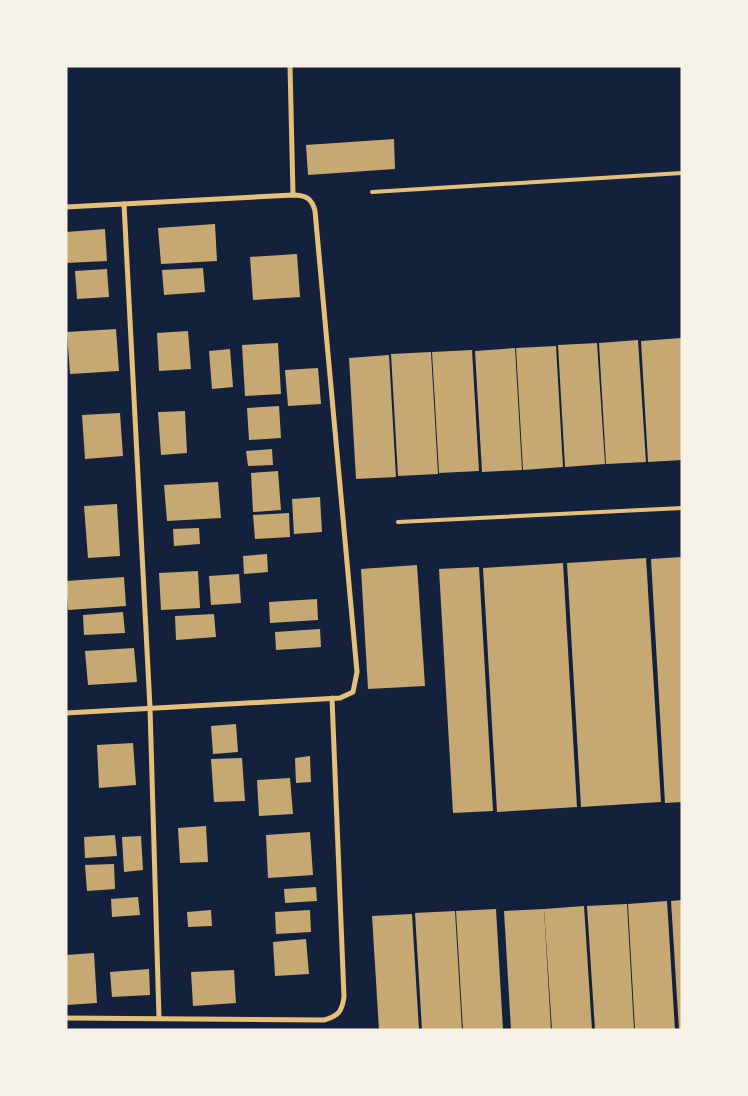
<svg xmlns="http://www.w3.org/2000/svg" width="748" height="1096" font-family="Montserrat,sans-serif">
<rect width="100%" height="100%" fill="#14213d"/>
<g fill="#c6a872">
<path d="M394 139 395 169 308 175 306 145Z"/>
<path d="M215 224 217 261 161 264 158 228Z"/>
<path d="M105 229 107 261 66 263V232Z"/>
<path d="M297 254 300 297 253 300 250 257Z"/>
<path d="M203 268 205 292 164 295 162 270Z"/>
<path d="M107 269 109 297 77 299 75 271Z"/>
<path d="M116 329 119 371 70 374 67 332Z"/>
<path d="M188 331 191 369 159 371 157 333Z"/>
<path d="M681 338 682 460 648 462 641 341Z"/>
<path d="M638 340 646 462 606 464 599 343Z"/>
<path d="M278 343 281 394 245 396 242 345Z"/>
<path d="M597 343 605 464 565 467 558 345Z"/>
<path d="M556 346 563 467 523 470 516 348Z"/>
<path d="M515 348 522 470 482 472 475 351Z"/>
<path d="M230 349 233 387 212 389 209 351Z"/>
<path d="M472 350 479 471 439 473 432 352Z"/>
<path d="M431 352 438 474 398 476 391 354Z"/>
<path d="M389 355 396 477 356 479 349 358Z"/>
<path d="M318 368 321 404 288 406 285 370Z"/>
<path d="M279 406 281 438 249 440 247 408Z"/>
<path d="M185 411 187 453 161 455 158 412Z"/>
<path d="M120 413 123 456 85 459 82 415Z"/>
<path d="M272 449 273 465 248 466 246 451Z"/>
<path d="M278 471 281 510 253 512 251 473Z"/>
<path d="M218 482 221 518 167 521 164 485Z"/>
<path d="M320 497 322 532 294 534 292 499Z"/>
<path d="M117 504 120 556 88 558 84 506Z"/>
<path d="M289 513 290 537 255 539 253 515Z"/>
<path d="M199 528 200 544 174 546 173 529Z"/>
<path d="M267 554 268 572 244 574 243 556Z"/>
<path d="M682 557V802L665 803 651 559Z"/>
<path d="M646 558 661 802 581 807 567 563Z"/>
<path d="M563 563 577 807 497 812 483 568Z"/>
<path d="M417 565 425 686 368 689 361 569Z"/>
<path d="M479 567 493 811 453 813 439 569Z"/>
<path d="M198 571 200 608 161 610 159 573Z"/>
<path d="M239 574 241 603 211 605 209 576Z"/>
<path d="M124 577 126 606 68 610 66 581Z"/>
<path d="M317 599 318 620 270 623 269 602Z"/>
<path d="M123 612 125 633 84 635 83 615Z"/>
<path d="M214 614 216 637 176 640 175 616Z"/>
<path d="M320 629 321 647 276 650 275 632Z"/>
<path d="M134 648 137 682 88 685 85 651Z"/>
<path d="M236 724 238 752 213 754 211 726Z"/>
<path d="M133 743 136 785 99 788 97 745Z"/>
<path d="M310 756 311 782 296 783 295 758Z"/>
<path d="M242 758 245 801 214 802 211 759Z"/>
<path d="M290 778 293 814 259 816 257 780Z"/>
<path d="M206 826 208 862 180 863 178 828Z"/>
<path d="M310 832 313 875 268 878 266 835Z"/>
<path d="M115 835 117 856 85 858 84 837Z"/>
<path d="M141 836 143 870 124 872 122 837Z"/>
<path d="M114 864 115 889 87 891 85 865Z"/>
<path d="M316 887 317 901 285 903 284 889Z"/>
<path d="M138 897 140 915 112 917 111 899Z"/>
<path d="M682 900V1030H679L671 901Z"/>
<path d="M667 901 675 1030H635L628 904Z"/>
<path d="M627 904 634 1030H595L587 906Z"/>
<path d="M584 906 592 1030H552L544 909Z"/>
<path d="M496 909 503 1030H463L456 911Z"/>
<path d="M544 909 551 1030H511L504 911Z"/>
<path d="M211 910 212 926 188 927 187 912Z"/>
<path d="M310 910 311 932 276 934 275 912Z"/>
<path d="M455 911 462 1030H422L415 913Z"/>
<path d="M412 914 419 1030H379L372 916Z"/>
<path d="M306 939 309 974 275 976 273 942Z"/>
<path d="M94 953 97 1003 66 1005V955Z"/>
<path d="M149 969 150 995 112 997 110 972Z"/>
<path d="M234 970 236 1003 193 1006 191 972Z"/>
</g>
<g fill="none" stroke-linecap="round" stroke-linejoin="round">
<g stroke="#e5c07b" stroke-width="4">
<path d="M372 192 682 173"/>
<path d="M398 522 682 508"/>
</g>
<g stroke="#e5c07b" stroke-width="5">
<path d="M290 66 293 195"/>
<path d="M124 204 150 708 159 1018"/>
<path d="M66 207 293 195C305 195 312 198 315 211L357 672 353 692 340 698 66 713"/>
<path d="M66 1018 324 1020C338 1016 342 1012 344 997L332 698"/>
</g>
</g>
<rect width="748" height="1096" fill="none" stroke="#f6f1e7" stroke-width="135"/>
</svg>
